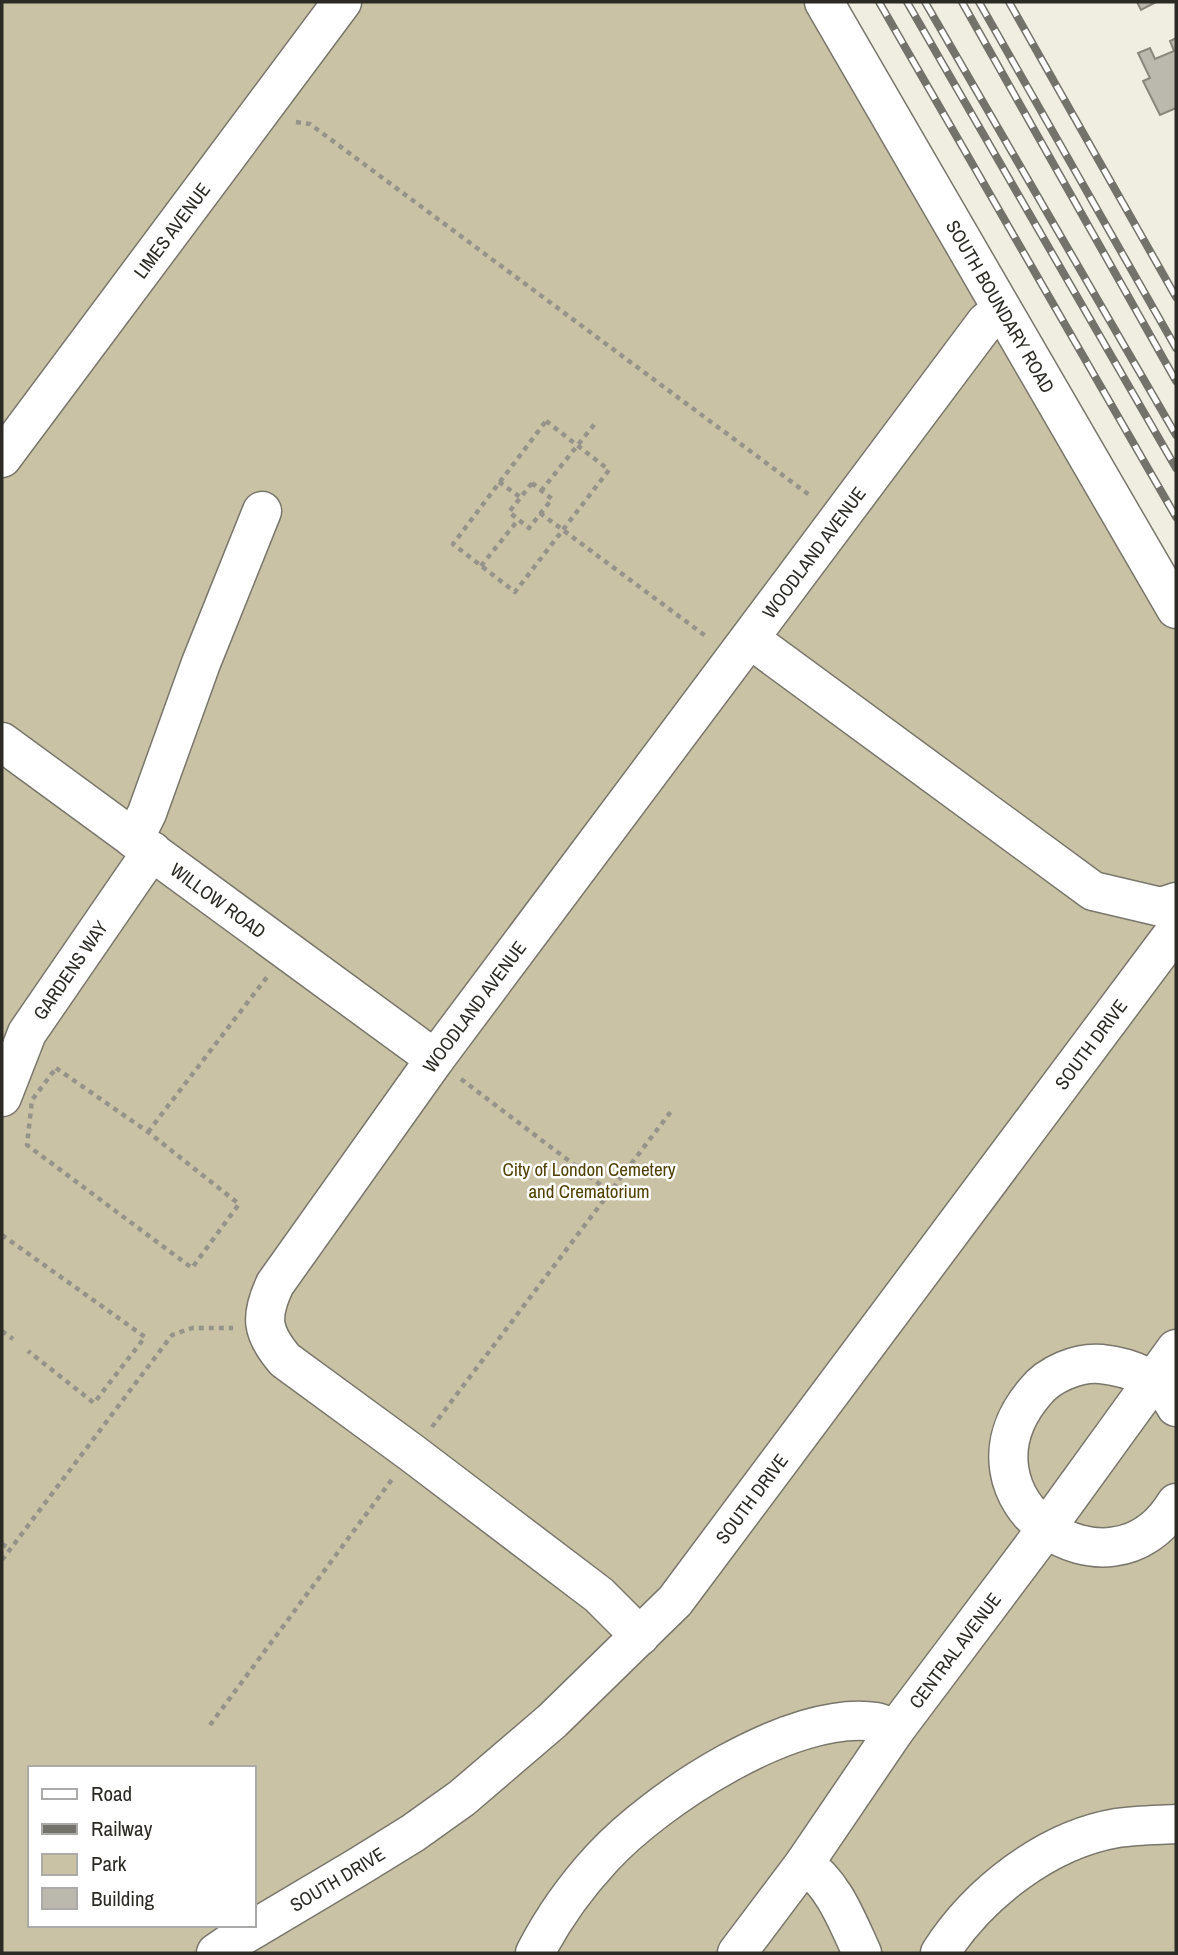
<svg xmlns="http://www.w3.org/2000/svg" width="1178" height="1955" font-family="'Archivo Narrow',sans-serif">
<rect width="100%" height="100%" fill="#f0ede1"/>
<path fill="#cac2a5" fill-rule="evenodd" d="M2 2H835L1176 592V1953H2ZM30 1768H254V1925H30Z"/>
<g fill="#bbb8ad" stroke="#89867c" stroke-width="2">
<path d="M1137 2H1156L1141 10Z"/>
<path d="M1176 38V108L1160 115 1143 81 1150 78 1138 53 1150 48 1155 59 1174 51 1170 41Z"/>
</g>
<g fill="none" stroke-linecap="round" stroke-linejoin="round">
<defs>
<g id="minor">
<path id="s1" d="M824 2 1176 609"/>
<path id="s2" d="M2 458 342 2"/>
<path d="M750 639 1093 891 1161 907 1176 902"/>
<path id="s3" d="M2 742 435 1059"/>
<path d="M134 839 147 813 201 663 262 511"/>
<path id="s4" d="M2 1097 27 1033 152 851"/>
<path d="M1176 1407C1162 1379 1130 1367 1101 1364 1078 1362 1049 1374 1035 1392 944 1499 1110 1612 1176 1503"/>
<path id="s5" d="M640 1636 599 1595 412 1453 285 1360C261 1332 260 1316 275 1284L435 1059 986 322 1002 310"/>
<path d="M804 1864C834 1884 847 1921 862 1953"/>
<path id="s6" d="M216 1953 232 1942 358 1867 413 1833 462 1798 552 1721 675 1601 1176 930"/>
<path d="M535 1953C552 1920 576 1886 602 1858 656 1799 793 1709 876 1722 882 1723 889 1727 895 1730"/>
<path id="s7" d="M737 1953 804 1864 895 1730 1037 1541 1176 1349"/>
<path d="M940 1953C978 1894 1046 1840 1117 1828 1136 1825 1157 1825 1176 1824"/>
</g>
</defs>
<use href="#minor" stroke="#79766c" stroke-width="41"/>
<g stroke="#96938b" stroke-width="4.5" stroke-dasharray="5 5" stroke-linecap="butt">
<path d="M296 122 310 124 812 497"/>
<path d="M546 421 609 470 515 592 453 544Z"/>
<path d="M499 482 520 497"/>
<path d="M532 483 552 499 529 528 509 512Z"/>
<path d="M541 491 597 421"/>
<path d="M540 513 707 637"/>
<path d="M481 566 518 520"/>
<path d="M56 1068 148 1132 239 1204 192 1268 27 1145 32 1100Z"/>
<path d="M461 1079 610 1192"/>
<path d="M148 1132 267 977"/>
<path d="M2 1235 145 1337 94 1403 28 1351"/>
<path d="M2 1331 13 1339"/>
<path d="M432 1427 672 1110"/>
<path d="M2 1544 10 1549"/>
<path d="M2 1560 172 1335 192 1328H233"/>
<path d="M210 1725 393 1478"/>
</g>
<use href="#minor" stroke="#fff" stroke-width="38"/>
<defs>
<g id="rail">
<path d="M879 2 1176 517"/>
<path d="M907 2 1176 468"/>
<path d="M925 2 1176 435"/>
<path d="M962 2 1176 381"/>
<path d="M979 2 1176 348"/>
<path d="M1009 2 1176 297"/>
</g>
</defs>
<use href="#rail" stroke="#74736b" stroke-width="8"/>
<use href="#rail" stroke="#fff" stroke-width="5" stroke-dasharray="16" stroke-linecap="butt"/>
</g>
<g text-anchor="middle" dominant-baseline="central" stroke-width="5" stroke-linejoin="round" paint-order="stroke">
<g font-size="19" fill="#2b2a25" stroke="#fff">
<text stroke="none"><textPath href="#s2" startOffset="284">LIMES AVENUE</textPath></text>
<text stroke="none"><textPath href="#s1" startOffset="352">SOUTH BOUNDARY ROAD</textPath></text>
<text stroke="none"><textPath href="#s5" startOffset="1442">WOODLAND AVENUE</textPath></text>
<text stroke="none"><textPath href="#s3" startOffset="268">WILLOW ROAD</textPath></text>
<text stroke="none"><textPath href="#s4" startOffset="145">GARDENS WAY</textPath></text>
<text stroke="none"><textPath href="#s5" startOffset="875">WOODLAND AVENUE</textPath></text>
<text stroke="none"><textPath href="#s6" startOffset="1276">SOUTH DRIVE</textPath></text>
<text stroke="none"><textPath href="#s6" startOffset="709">SOUTH DRIVE</textPath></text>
<text stroke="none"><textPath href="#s7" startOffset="373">CENTRAL AVENUE</textPath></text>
<text stroke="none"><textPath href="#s6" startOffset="142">SOUTH DRIVE</textPath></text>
</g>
<g font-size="19" fill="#504102" stroke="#fff">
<text x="589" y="1169">City of London Cemetery<tspan x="589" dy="22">and Crematorium</tspan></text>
</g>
</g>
<rect width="1178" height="1955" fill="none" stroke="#2b2a25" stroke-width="7"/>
<rect x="28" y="1766" width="228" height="161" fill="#ffffff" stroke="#aaaaa8" stroke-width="2"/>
<rect x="42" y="1789" width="35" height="10" fill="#ffffff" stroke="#aaaaa8" stroke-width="2"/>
<text x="91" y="1801" font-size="21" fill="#2b2a25">Road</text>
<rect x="42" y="1824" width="35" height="10" fill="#74736b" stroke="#aaaaa8" stroke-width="2"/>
<text x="91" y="1836" font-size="21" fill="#2b2a25">Railway</text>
<rect x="42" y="1854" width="35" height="21" fill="#cac2a5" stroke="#aaaaa8" stroke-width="2"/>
<text x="91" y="1871" font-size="21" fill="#2b2a25">Park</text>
<rect x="42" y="1888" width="35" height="21" fill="#bbb8ad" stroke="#aaaaa8" stroke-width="2"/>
<text x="91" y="1906" font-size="21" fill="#2b2a25">Building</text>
</svg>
